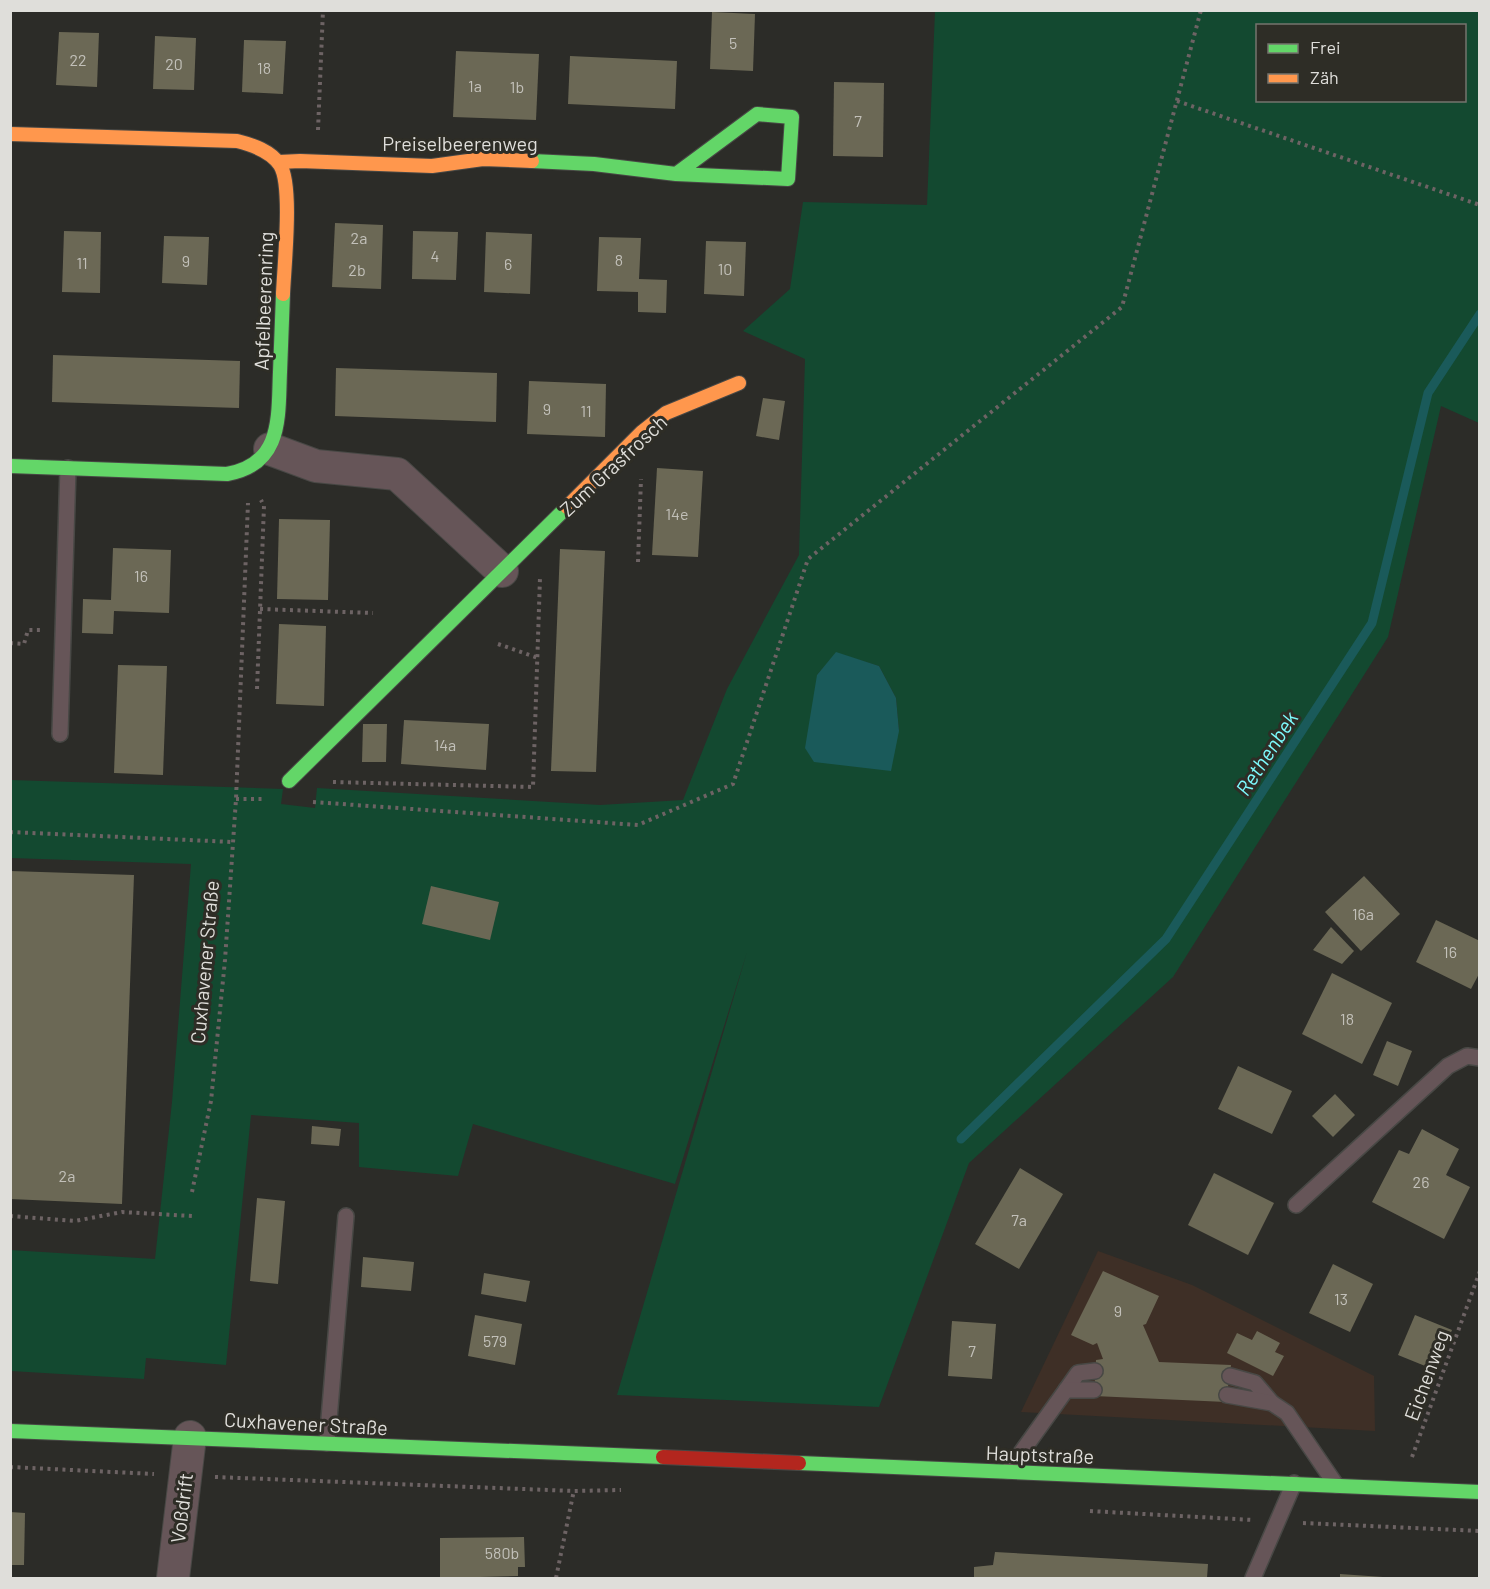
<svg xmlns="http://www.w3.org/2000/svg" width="1490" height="1589" font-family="Barlow,sans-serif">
<rect width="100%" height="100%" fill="#2c2c28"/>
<path fill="#3e2f26" d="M1098 1251 1192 1285 1374 1376 1375 1431 1021 1412Z"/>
<path fill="#134930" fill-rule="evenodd" d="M935 11H1479V423L1441 406 1388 637 1173 977 969 1163 879 1407 617 1395 747 952 675 1184 473 1124 458 1176 359 1167V1123L251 1115 226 1365 146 1358 144 1379 11 1371 10 1250 155 1259 172 1102 191 864 11 858V780L283 789 281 804 315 808 317 788 600 805 683 800 727 689 799 555 805 359 743 331 790 289 803 202 927 205ZM1258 26H1464V100H1258ZM836 653 879 666 896 698 899 731 817 675Z"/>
<path fill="#1a5a5a" d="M836 652 879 666 896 698 899 731 891 771 814 762 805 748 817 675Z"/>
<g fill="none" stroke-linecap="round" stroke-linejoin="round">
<path stroke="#1a5a5a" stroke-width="9" d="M961 1139 1166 939 1372 623 1428 393 1480 314"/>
</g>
<g fill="#6b6855">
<path d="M712 12 755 14 753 71 710 69Z"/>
<path d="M59 32 99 33 97 87 56 85Z"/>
<path d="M155 36 196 38 194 90 153 89Z"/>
<path d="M244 40 286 41 283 94 242 92Z"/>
<path d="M456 51 539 54 536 120 453 117Z"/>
<path d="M570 56 677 61 675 109 568 104Z"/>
<path d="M834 82 884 83 883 157 833 156Z"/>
<path d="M335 223 383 225 381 289 332 287Z"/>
<path d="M64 231 101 232 100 293 62 292Z"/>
<path d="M413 231 458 232 456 280 412 279Z"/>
<path d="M486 232 532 234 530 294 484 292Z"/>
<path d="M164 236 209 237 207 285 162 283Z"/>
<path d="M599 237 641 238 639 279 667 280 666 313 638 312V292L597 291Z"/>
<path d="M706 241 746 242 744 296 704 294Z"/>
<path d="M53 355 240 361 239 408 52 402Z"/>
<path d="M336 368 497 373 496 422 335 416Z"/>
<path d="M529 381 606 384 605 437 527 434Z"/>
<path d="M763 398 785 401 779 440 756 436Z"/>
<path d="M657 468 703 471 698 557 652 555Z"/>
<path d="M279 519 330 520 328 600 277 599Z"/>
<path d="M113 548 171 550 169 613 114 611 113 634 82 633 83 599 111 600Z"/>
<path d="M560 549 605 551 596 772 551 771Z"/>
<path d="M279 624 326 626 324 706 276 704Z"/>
<path d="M118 665 167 666 163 775 114 773Z"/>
<path d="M404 720 489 724 486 770 401 764Z"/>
<path d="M363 724H387L386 762H362Z"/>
<path d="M10 871 134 875 122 1204 10 1199Z"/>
<path d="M1364 876 1400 914 1361 951 1325 912Z"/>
<path d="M431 886 499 902 490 940 422 924Z"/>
<path d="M1436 920 1480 941V972L1471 989 1416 962Z"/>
<path d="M1331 927 1354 951 1342 964 1313 950Z"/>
<path d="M1332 973 1392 1003 1362 1064 1302 1034Z"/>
<path d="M1387 1041 1412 1051 1398 1086 1373 1075Z"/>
<path d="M1238 1066 1292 1091 1272 1134 1218 1109Z"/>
<path d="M1335 1094 1355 1115 1333 1137 1312 1116Z"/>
<path d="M312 1126 341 1129 339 1146 311 1144Z"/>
<path d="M1422 1129 1459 1149 1446 1175 1470 1187 1444 1239 1372 1202 1399 1150 1409 1154Z"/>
<path d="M1020 1168 1063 1194 1019 1269 975 1244Z"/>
<path d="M1214 1173 1274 1203 1248 1255 1188 1225Z"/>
<path d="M257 1198 285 1201 278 1284 250 1281Z"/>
<path d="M363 1257 414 1262 411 1291 361 1287Z"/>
<path d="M1333 1264 1373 1284 1350 1332 1309 1313Z"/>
<path d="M1103 1271 1159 1296 1146 1324 1143 1325 1159 1362 1231 1365 1226 1402 1094 1396 1096 1360 1103 1359 1097 1343 1093 1345 1071 1335Z"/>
<path d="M484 1273 530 1281 526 1302 481 1294Z"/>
<path d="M475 1315 522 1324 515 1365 468 1356Z"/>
<path d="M1415 1315 1452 1330 1435 1370 1398 1355Z"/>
<path d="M952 1321 996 1324 992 1379 948 1376Z"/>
<path d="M1257 1331 1280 1343 1275 1352 1284 1356 1273 1376 1227 1353 1237 1333 1252 1340Z"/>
<path d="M10 1512 25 1513 24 1565H10Z"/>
<path d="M524 1537 525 1567H518V1576L440 1578V1538Z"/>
<path d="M995 1552 1208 1564 1207 1578H974V1567L993 1565Z"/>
<path d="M1340 1574 1383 1577V1578H1340Z"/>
</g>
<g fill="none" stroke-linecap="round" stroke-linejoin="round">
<defs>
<g id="lane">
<path d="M60 734 68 468"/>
<path d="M1296 1205 1448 1066 1467 1056 1480 1058"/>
<path d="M1230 1376 1255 1383 1272 1403"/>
<path d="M1066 1390 1078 1373 1095 1371"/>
<path d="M1227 1395 1272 1403 1287 1413 1336 1485"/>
<path d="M327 1443 346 1216"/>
<path d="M1008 1471 1066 1390H1094"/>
<path d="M1253 1578 1294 1483"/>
</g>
<g id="street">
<path d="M270 449 316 466 397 474 502 571"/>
<path d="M173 1578 190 1437"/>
</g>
<g id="fast">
<path d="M532 161 594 164 676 174 788 179 792 117 757 114 676 174"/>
<path d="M10 466 227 474C283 464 278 417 280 372 281 346 282 320 283 294"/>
<path d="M289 781 567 507"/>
<path d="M10 1431 663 1457"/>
<path d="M799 1463 1480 1492"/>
</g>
<g id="slow">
<path d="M10 134 237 141C253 145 271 151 280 165 293 185 284 267 283 294"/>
<path d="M279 162 300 161 432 166 483 159 532 161"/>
<path d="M567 507 642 432 666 413 739 383"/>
</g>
<path id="jam" d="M663 1457 799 1463"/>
</defs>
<use href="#lane" stroke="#484845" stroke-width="18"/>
<use href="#street" stroke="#484845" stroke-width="34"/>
<use href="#fast" stroke="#484845" stroke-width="16"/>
<use href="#slow" stroke="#484845" stroke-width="16"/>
<use href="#jam" stroke="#484845" stroke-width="16"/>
<g stroke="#6d6364" stroke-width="4" stroke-dasharray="3 4.5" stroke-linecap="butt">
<path d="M1177 101 1480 205"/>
<path d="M318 130 323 10"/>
<path d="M638 562 641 479"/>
<path d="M260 609 373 613"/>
<path d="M10 643 24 644 28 630H40"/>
<path d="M498 644 538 658"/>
<path d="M257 689 264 506 261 500"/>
<path d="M333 782 533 787 540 578"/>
<path d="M236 799H262"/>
<path d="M313 802 638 825 733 784 808 559 1122 307 1201 10"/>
<path d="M10 832 233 842"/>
<path d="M192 1192 211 1101 225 960 236 799 248 503"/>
<path d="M10 1216 75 1221 122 1212 192 1216"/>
<path d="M1412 1457 1480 1271"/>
<path d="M10 1467 154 1474"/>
<path d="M215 1477 574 1491 621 1490"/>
<path d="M1090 1511 1253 1520"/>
<path d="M1303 1523 1480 1531"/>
<path d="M556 1578 574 1490"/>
</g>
<use href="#lane" stroke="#665558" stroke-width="15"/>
<use href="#street" stroke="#665558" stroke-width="32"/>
<use href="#fast" stroke="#63d668" stroke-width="14"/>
<use href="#slow" stroke="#ff974d" stroke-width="14"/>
<use href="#jam" stroke="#b3261e" stroke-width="14"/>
</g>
<g text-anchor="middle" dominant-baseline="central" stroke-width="6" stroke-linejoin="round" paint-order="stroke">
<g font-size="16" fill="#c2c0b9">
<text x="733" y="42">5</text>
<text x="78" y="59">22</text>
<text x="174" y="63">20</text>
<text x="264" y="67">18</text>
<text x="475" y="85">1a</text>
<text x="517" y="86">1b</text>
<text x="858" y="120">7</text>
<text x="359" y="237">2a</text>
<text x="435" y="255">4</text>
<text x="619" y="259">8</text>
<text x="186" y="260">9</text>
<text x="82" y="262">11</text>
<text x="508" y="263">6</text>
<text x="725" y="268">10</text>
<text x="357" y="269">2b</text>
<text x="547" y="408">9</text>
<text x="586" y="410">11</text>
<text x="677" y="513">14e</text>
<text x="141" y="575">16</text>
<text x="445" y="744">14a</text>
<text x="1363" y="913">16a</text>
<text x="1450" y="951">16</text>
<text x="1347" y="1018">18</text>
<text x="67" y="1175">2a</text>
<text x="1421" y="1181">26</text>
<text x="1019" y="1219">7a</text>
<text x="1341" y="1298">13</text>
<text x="1118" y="1310">9</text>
<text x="495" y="1340">579</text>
<text x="972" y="1350">7</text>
<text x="502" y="1552">580b</text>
</g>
<g font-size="20" fill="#dfdeda" stroke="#2e2d26">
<text x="460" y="143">Preiselbeerenweg</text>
<text transform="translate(263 301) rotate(-88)">Apfelbeerenring</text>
<text transform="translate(613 465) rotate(-43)">Zum Grasfrosch</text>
<text transform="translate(204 962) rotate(-85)">Cuxhavener Straße</text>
<text transform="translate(1426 1375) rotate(-70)">Eichenweg</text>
<text transform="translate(306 1423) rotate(3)">Cuxhavener Straße</text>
<text transform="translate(1040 1454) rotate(2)">Hauptstraße</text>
<text transform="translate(181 1508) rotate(-83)">Voßdrift</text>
</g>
<g font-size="21" font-style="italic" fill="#7dfbfd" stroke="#2e2d26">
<text transform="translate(1266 753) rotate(-57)">Rethenbek</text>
</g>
</g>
<rect width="1490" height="1589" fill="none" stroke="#dfdeda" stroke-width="24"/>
<rect x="1256" y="24" width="210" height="78" fill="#2e2d26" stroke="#75746e" stroke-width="1.5"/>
<rect x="1268" y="44" width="30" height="9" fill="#63d668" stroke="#75746e" stroke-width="1.5"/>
<text x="1310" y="54" font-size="18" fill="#dfdeda">Frei</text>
<rect x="1268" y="74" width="30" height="9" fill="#ff974d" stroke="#75746e" stroke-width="1.5"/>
<text x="1310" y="84" font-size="18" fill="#dfdeda">Zäh</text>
</svg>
